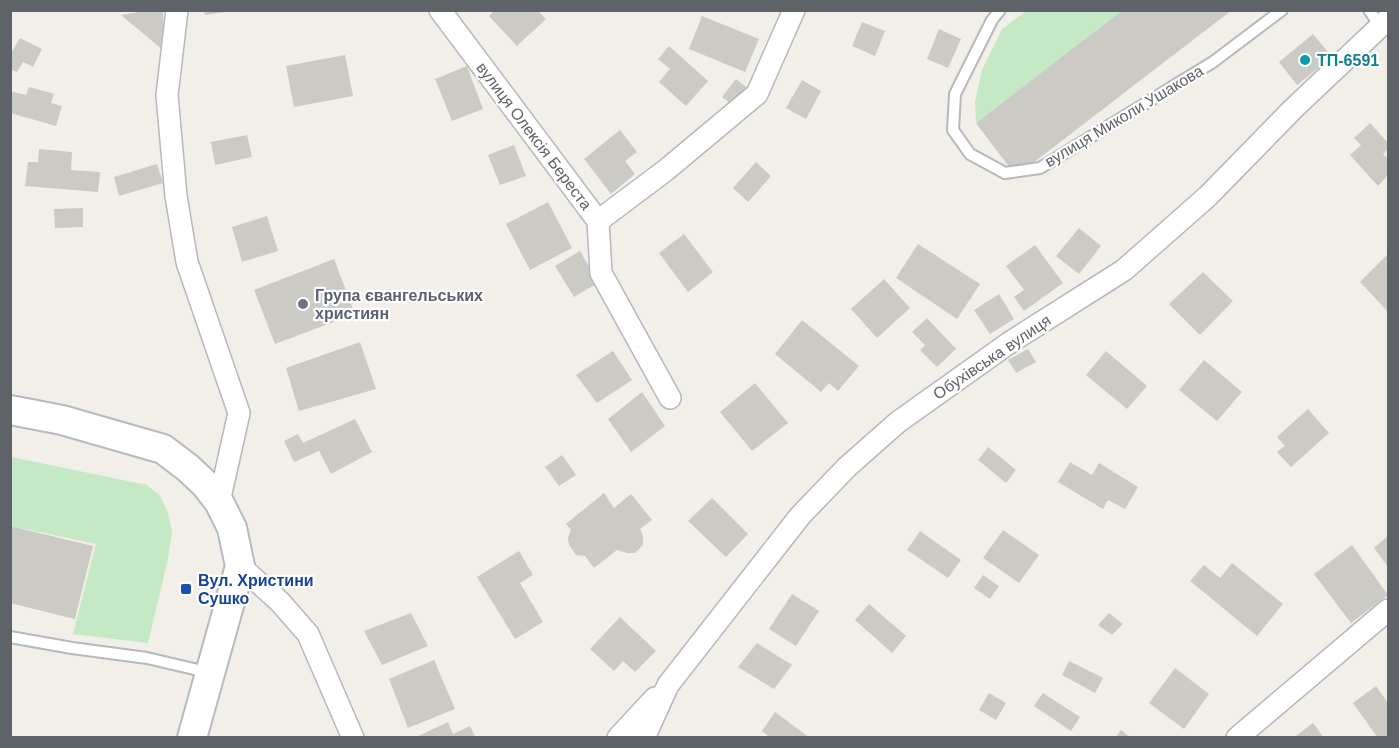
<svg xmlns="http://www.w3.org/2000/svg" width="1399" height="748" font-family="Helvetica,sans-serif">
<rect width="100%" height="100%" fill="#f1efe8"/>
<g fill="#c5e8c5">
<path d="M1026 11H1123L976 123 975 102 982 70 1002 29Z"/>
<path d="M11 457 147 485 160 496 168 513 172 531 168 559 148 643 73 634 96 544 11 526Z"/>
</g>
<g fill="#cccac5">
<path d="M151 10H163L164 51 121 15Z"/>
<path d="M204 10H225V12L205 15Z"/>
<path d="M495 10H537L546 19 517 46 489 16Z"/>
<path d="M1123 10H1232L1016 176 976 123Z"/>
<path d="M702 16 759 39 745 72 689 49Z"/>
<path d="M862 22 885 31 875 56 852 46Z"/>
<path d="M939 29 961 39 948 68 927 59Z"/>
<path d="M1313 34 1332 57 1297 85 1279 62Z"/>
<path d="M20 38 42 49 33 67 23 62 17 72 10 69V55Z"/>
<path d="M669 46 708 81 686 106 659 82 670 69 658 59Z"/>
<path d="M345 55 353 96 294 107 286 66Z"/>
<path d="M467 66 483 109 452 121 435 79Z"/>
<path d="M736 79 751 91 738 109 722 97Z"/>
<path d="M802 80 821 91 806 119 786 108Z"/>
<path d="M29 87 54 94 51 103 62 106 56 126 10 113V91L26 95Z"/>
<path d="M1370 123 1388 143V149L1383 154 1388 159V175L1378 186 1350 155 1361 145 1354 138Z"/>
<path d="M620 130 637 152 625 161 635 174 611 194 584 159Z"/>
<path d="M247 135 252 157 215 165 211 142Z"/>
<path d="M514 145 526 176 500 185 488 155Z"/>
<path d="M39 149 72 152 71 170 100 172 98 192 25 186 28 162H38Z"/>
<path d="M756 162 771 176 748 202 733 188Z"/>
<path d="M157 164 163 183 119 196 114 177Z"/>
<path d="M548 202 572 248 530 270 506 224Z"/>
<path d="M83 208V227L55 228 54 209Z"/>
<path d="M267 216 278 251 242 262 232 227Z"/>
<path d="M1079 228 1101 246 1079 274 1056 256Z"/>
<path d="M684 234 713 272 688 292 659 253Z"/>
<path d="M918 244 980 284 957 319 896 278Z"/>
<path d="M1035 245 1063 283 1024 311 1014 297 1024 290 1006 266Z"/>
<path d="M580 251 598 283 574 297 555 266Z"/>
<path d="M1388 254V312L1360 282Z"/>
<path d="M334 259 355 314 275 344 254 290Z"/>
<path d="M1203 272 1233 301 1200 335 1169 304Z"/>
<path d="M884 279 910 308 877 338 851 309Z"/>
<path d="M999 294 1014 319 990 334 974 310Z"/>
<path d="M927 318 956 349 937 367 920 350 925 345 912 332Z"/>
<path d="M802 320 859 366 838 391 829 383 821 392 775 354Z"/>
<path d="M360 342 376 389 299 411 286 368Z"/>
<path d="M1028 349 1036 362 1016 373 1008 360Z"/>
<path d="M613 351 632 380 597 403 576 375Z"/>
<path d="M1106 351 1147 386 1127 409 1086 375Z"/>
<path d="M1204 360 1242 392 1217 421 1179 390Z"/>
<path d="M755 383 788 423 752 451 720 412Z"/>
<path d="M642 392 665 426 631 452 608 419Z"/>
<path d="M1308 409 1329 433 1291 467 1277 452 1285 446 1277 437Z"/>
<path d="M355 419 372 452 331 474 319 451 294 462 284 441 298 434 303 443Z"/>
<path d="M988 447 1016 470 1006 483 978 460Z"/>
<path d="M562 455 576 475 559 486 545 467Z"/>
<path d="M1070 462 1092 475 1099 463 1138 487 1125 509 1108 500 1103 509 1058 482Z"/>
<path d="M604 493 614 508 631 494 652 520 640 529 643 536V545L635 553H627L617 550 594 568 585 556 576 555 569 545 568 538 571 530 566 524Z"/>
<path d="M712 498 748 534 726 557 688 521Z"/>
<path d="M10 526 93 546 75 619 10 603Z"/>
<path d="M1003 530 1039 555 1019 583 983 558Z"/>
<path d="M920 531 961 560 948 578 907 550Z"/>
<path d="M1388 536V567L1374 548Z"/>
<path d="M1352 545 1388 595 1351 623 1314 574Z"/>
<path d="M519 551 533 575 520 583 543 622 515 639 477 577Z"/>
<path d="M1232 563 1283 604 1257 636 1190 581 1204 565 1220 578Z"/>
<path d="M983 575 999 586 990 599 974 588Z"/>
<path d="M792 594 819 611 796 646 769 629Z"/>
<path d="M869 604 906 636 892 653 855 620Z"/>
<path d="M411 613 428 646 382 665 364 631Z"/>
<path d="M1109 613 1123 624 1112 635 1098 625Z"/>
<path d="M620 617 656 651 635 672 623 661 614 671 590 649Z"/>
<path d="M757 643 792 665 774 689 738 667Z"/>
<path d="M434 660 455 709 408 728 389 679Z"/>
<path d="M1069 661 1103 678 1095 693 1062 675Z"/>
<path d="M1175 668 1209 694 1184 729 1149 703Z"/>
<path d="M1376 686 1388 703V734L1383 738H1378L1353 703Z"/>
<path d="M989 693 1006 703 996 720 979 710Z"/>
<path d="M1043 693 1080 717 1071 731 1034 706Z"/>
<path d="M775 712 810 738H771L762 731Z"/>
<path d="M448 722 453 734 470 726 476 738H414Z"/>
<path d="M1313 723 1324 738H1298L1296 736Z"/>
<path d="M1121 730 1131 738H1115Z"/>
</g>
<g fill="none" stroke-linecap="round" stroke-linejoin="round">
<defs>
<g id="lane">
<path d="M1000 10 992 20 955 94 953 130 970 154 1005 173 1040 168 1213 62 1282 10"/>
<path d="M1369 10 1381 27"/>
<path d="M10 637 72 648 147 658 211 673"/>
</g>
<g id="street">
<path d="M177 10 167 95 176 196 187 262 239 413 219 502"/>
<path d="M440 10 598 221 601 273 670 398"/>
<path d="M598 221 666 170 757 94 794 10"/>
<path d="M240 566 280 602 308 634 353 738"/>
<path d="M618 738 655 698"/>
<path d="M644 738 668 685 800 516 847 467 898 422 1009 343 1124 270 1208 196 1293 109 1388 19"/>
<path d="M1237 738 1388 610"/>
</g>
<path id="secondary" d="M10 410 62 420 163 449 188 468 205 484 219 502 232 528 240 566 192 738"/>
</defs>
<use href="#lane" stroke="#b5b8bc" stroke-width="14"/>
<use href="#street" stroke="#b5b8bc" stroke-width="24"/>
<use href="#secondary" stroke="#b6babf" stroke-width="32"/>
<use href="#lane" stroke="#fff" stroke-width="10"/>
<use href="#street" stroke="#fff" stroke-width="21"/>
<use href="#secondary" stroke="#fff" stroke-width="28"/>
</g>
<circle fill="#0f9aa8" stroke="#fff" stroke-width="2" cx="1305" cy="60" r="6"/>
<circle fill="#6b7280" stroke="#fff" stroke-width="2" cx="303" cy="304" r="6"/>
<rect fill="#1a4fb4" stroke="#fff" stroke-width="2" x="180" y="583" width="12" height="12" rx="3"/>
<g text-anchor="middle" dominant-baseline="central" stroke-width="4.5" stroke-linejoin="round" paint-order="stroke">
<g font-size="16" font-weight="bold" fill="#0d838f" stroke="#fff" text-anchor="start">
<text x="1317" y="60">ТП-6591</text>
</g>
<g font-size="16" fill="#5f6368" stroke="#fff">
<text transform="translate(1124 116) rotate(-31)">вулиця Миколи Ушакова</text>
<text transform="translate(534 136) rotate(53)">вулиця Олексія Береста</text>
<text transform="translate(992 357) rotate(-34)">Обухівська вулиця</text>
</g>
<g font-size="16" font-weight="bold" fill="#5b616d" stroke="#fff" text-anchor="start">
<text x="315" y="295">Група євангельських<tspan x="315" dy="18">християн</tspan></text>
</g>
<g font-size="16" font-weight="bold" fill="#164399" stroke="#fff" text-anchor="start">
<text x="198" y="580">Вул. Христини<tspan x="198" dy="18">Сушко</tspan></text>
</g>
</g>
<rect width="1399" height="748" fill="none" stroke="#5f6368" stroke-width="24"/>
</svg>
